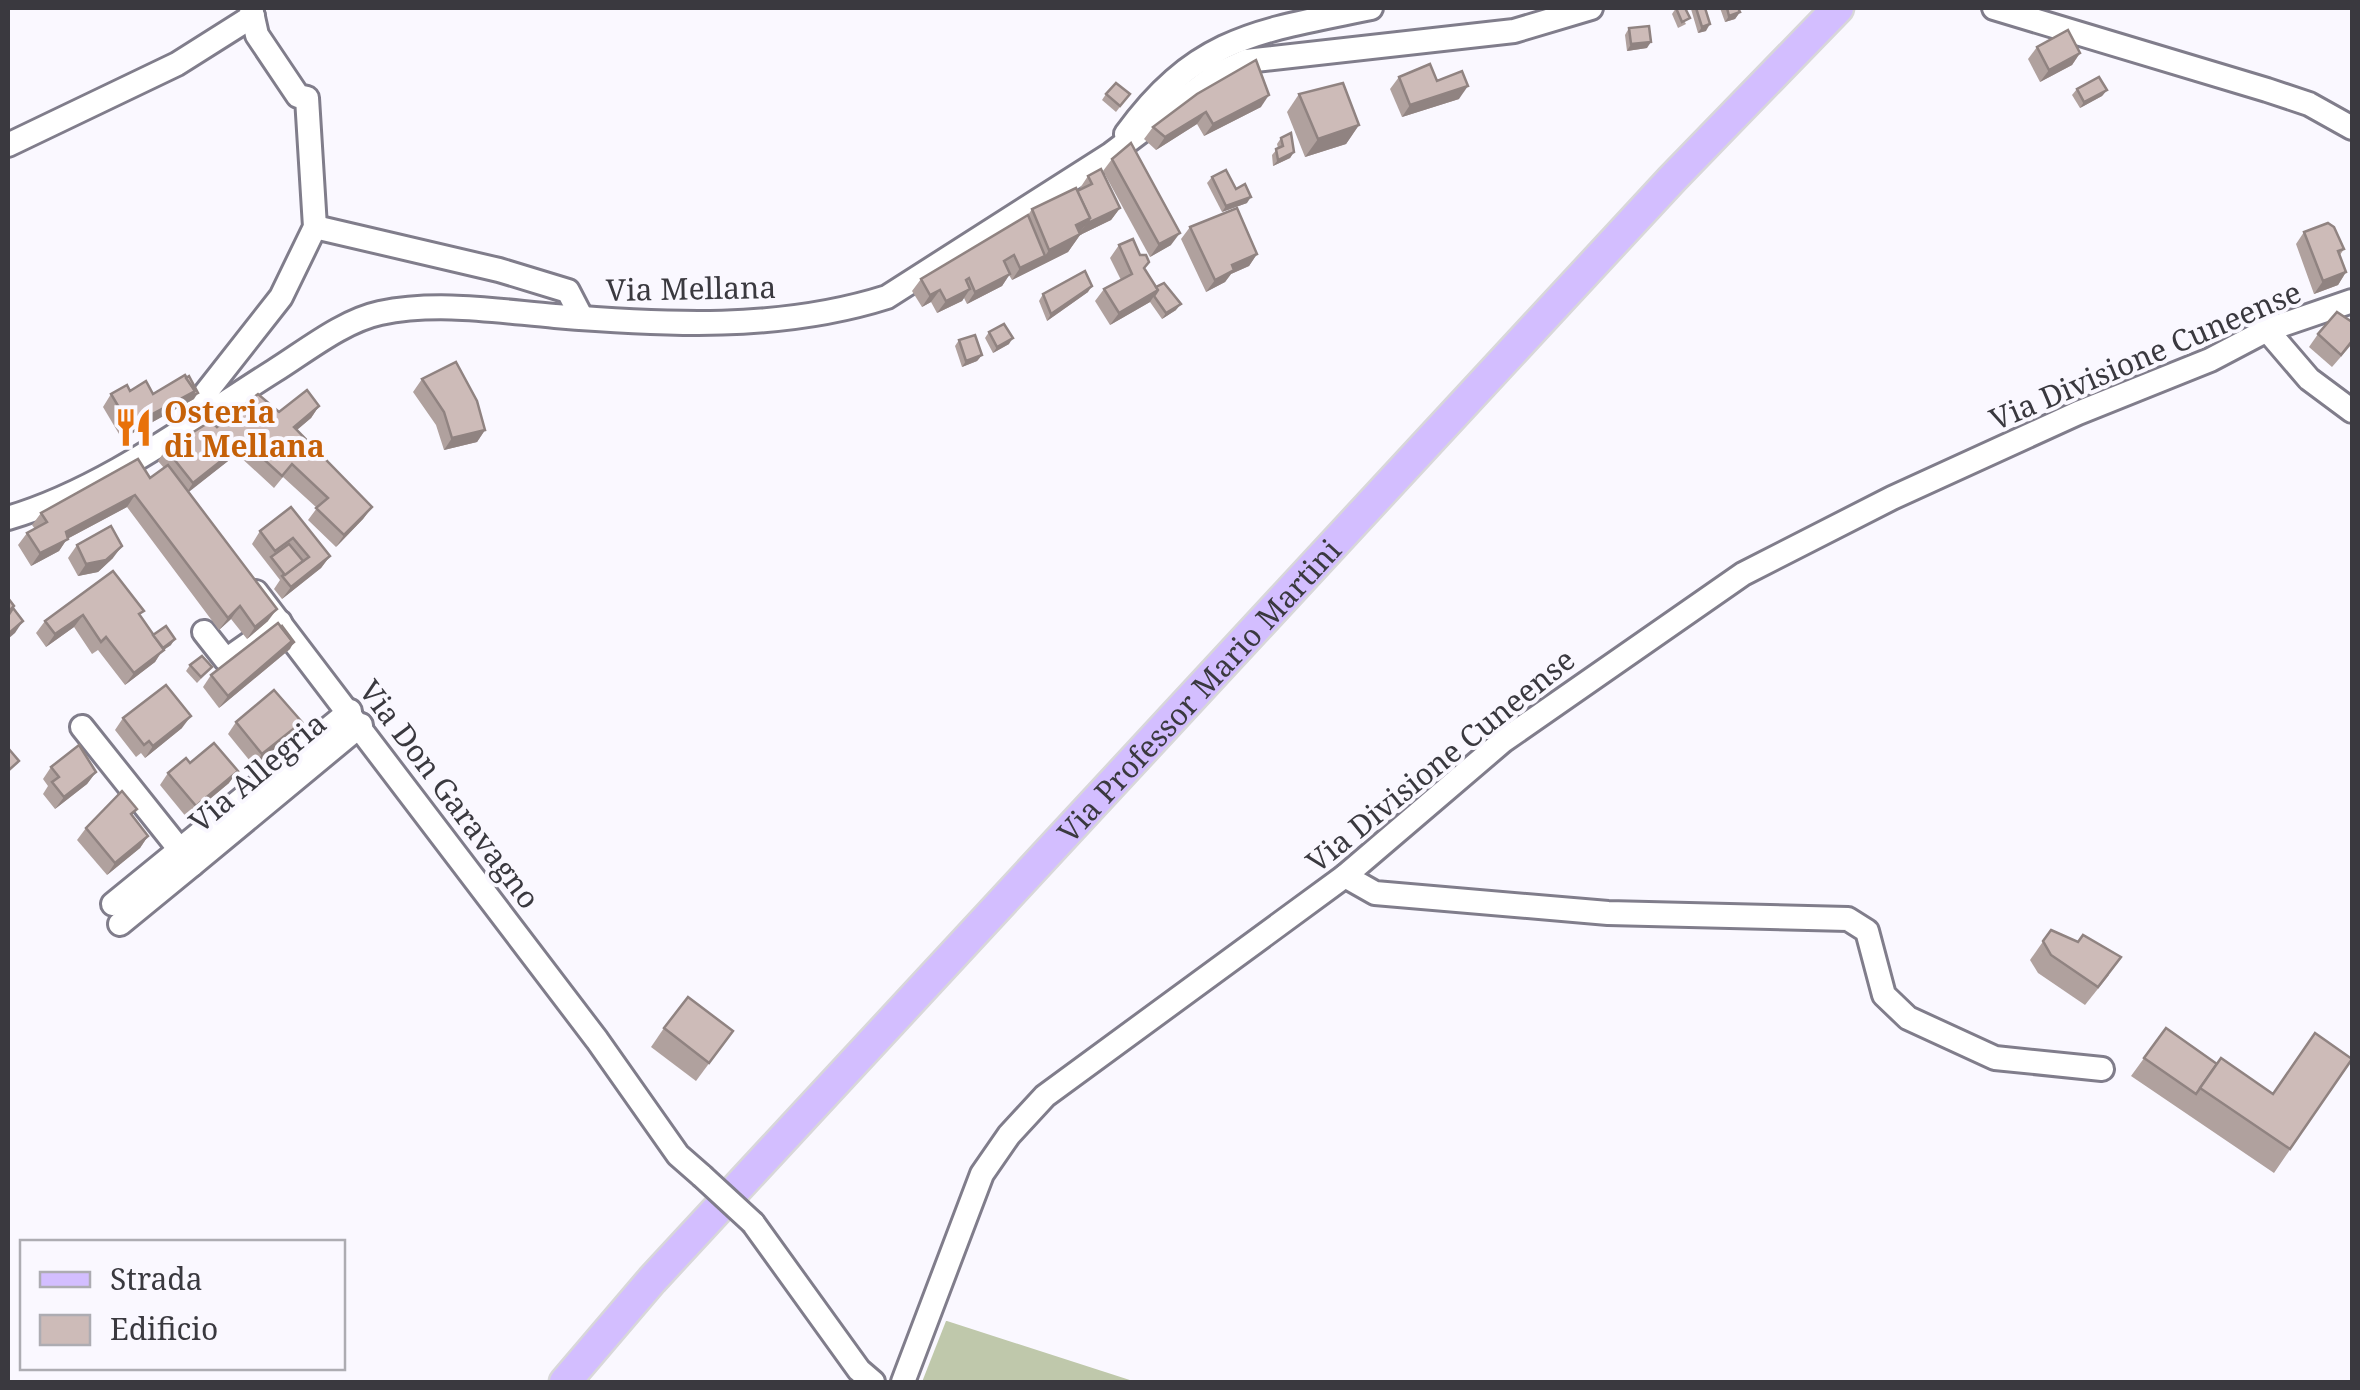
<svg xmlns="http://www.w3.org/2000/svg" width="2360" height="1390" font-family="'Noto Serif',serif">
<rect width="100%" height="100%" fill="#faf8ff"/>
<path fill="#bfc8ab" d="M946 1321H947L1136 1382H922Z"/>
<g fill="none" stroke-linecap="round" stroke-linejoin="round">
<defs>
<g id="minor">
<path d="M1994 8 2267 90 2309 104 2352 128"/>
<path d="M1126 134C1197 36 1260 31 1371 8"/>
<path d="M8 145 177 64 253 16"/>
<path d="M315 227 499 270 568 291 582 318"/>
<path d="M2267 330 2309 379 2352 411"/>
<path d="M180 416 197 404 281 297 315 227 307 98 298 96 257 35 251 8"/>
<path d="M8 518C103 490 190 424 274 371 306 351 343 321 380 313 438 301 497 311 555 316 665 325 780 331 887 297L1111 154 1217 74 1246 61 1514 31 1591 8"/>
<path d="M256 592 597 1040 678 1155 702 1176"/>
<path d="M204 632 226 660 280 622"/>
<path d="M82 727 192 865 361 725"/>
<path d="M1345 876 1375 893 1608 913 1848 919 1867 931 1884 995 1908 1018 1995 1058 2102 1069"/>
<path d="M113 904 350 711"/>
<path d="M120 924 192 865"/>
<path d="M753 1223 859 1370 873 1382"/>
<path d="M903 1382 982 1174 1009 1135 1045 1096 1345 876 1503 741 1743 574 1892 498 2078 413 2210 360 2267 330 2352 301"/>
</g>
<g id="major">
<path id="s1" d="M565 1382 652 1280 1672 179 1838 8"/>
</g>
</defs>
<use href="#minor" stroke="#807d8b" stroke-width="28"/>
<use href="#major" stroke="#d8d7d9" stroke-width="35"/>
<use href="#minor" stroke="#fff" stroke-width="22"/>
<use href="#major" stroke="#d3beff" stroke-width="30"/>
<defs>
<path id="minor-bridge" d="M702 1176 753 1223"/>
</defs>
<use href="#minor-bridge" stroke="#807d8b" stroke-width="28" stroke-linecap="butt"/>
<use href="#minor-bridge" stroke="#fff" stroke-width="22"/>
</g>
<g fill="#b0a19e">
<path d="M1676 8 1686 24 1678 28 1672 14Z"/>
<path d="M1692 8H1705L1706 31 1698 33 1691 9Z"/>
<path d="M1720 8H1738L1740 12 1735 19 1725 22Z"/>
<path d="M1629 28 1647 48 1627 51 1625 35Z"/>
<path d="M2037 47 2080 53 2072 65 2040 82 2028 59Z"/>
<path d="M1399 77 1437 81 1459 99 1402 117 1390 89Z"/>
<path d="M2077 89 2107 90 2102 96 2080 108 2072 95Z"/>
<path d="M1106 94H1130L1116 112 1102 100Z"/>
<path d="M1197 94 1261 107 1204 136 1197 124 1156 150 1144 139 1153 127Z"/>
<path d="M1299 94 1359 125 1346 144 1305 157 1287 112Z"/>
<path d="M1281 138 1294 152 1290 158 1273 166 1272 155 1278 148 1277 144Z"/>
<path d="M1112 159 1171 245 1150 257 1103 171Z"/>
<path d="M1088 176 1120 208 1111 220 1080 235 1068 252 1012 280 1009 275 1002 286 967 304 964 298 962 301 937 313 931 302 922 307 912 291 921 279 1028 215 1032 209 1080 190V188Z"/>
<path d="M1212 177 1247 203 1222 212 1207 183Z"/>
<path d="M1190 227 1257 254 1249 266 1231 274 1225 282 1206 292 1181 239Z"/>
<path d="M2304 232 2344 249 2340 255 2346 272 2338 285 2314 294 2296 244Z"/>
<path d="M1119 245 1144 268 1156 287 1176 310 1162 319 1150 302 1110 325 1095 301 1104 289 1121 280 1110 258Z"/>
<path d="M1088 292 1047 321 1039 301 1043 294Z"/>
<path d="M989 332 1009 344 993 353 985 338Z"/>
<path d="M2318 334 2352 344 2332 367 2309 347Z"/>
<path d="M959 340 982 355 977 361 962 367 955 346Z"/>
<path d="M422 379 485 430 477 442 444 450 436 425 413 392Z"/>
<path d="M130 391 153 394 194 399 122 439 103 407 111 394Z"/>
<path d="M319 406 311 418 297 430 372 507 363 519 336 547 308 520 317 508 283 477 274 488 237 454 188 492 268 621 247 639 231 619 219 630 127 507 67 539 59 551 31 566 18 545 27 533 35 529 32 525 41 513 150 478 164 468 158 461 166 449 217 427 279 412Z"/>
<path d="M291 507 330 556 321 568 282 599 274 589 280 580 252 544 260 531Z"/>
<path d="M77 545 113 558 98 572 78 576 68 558Z"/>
<path d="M113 571 140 616 153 635 171 645 162 651 155 662 125 685 98 650 92 654 74 627 46 647 36 633 45 621Z"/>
<path d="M290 649 219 708 203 687 211 675Z"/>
<path d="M190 665 212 667 197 683 186 671Z"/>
<path d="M123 718 182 728 145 758 141 753 136 757 115 730Z"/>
<path d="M236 722 293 734 254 766 228 734Z"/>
<path d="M190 763 229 783 187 818 160 785 168 773Z"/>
<path d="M51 767 96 772 87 784 55 809 43 794 48 786 43 779Z"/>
<path d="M86 828 148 836 140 848 107 875 77 840Z"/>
<path d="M2051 930 2109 975 2085 1005 2038 973 2030 960Z"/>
<path d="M664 1028 733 1031 696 1081 651 1047Z"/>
<path d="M2166 1028 2217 1064 2273 1093 2352 1059 2274 1173 2131 1076Z"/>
</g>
<g fill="#908381">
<path d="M1740 12 1735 19 1725 22 1729 16Z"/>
<path d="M1710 24 1706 31 1698 33 1702 27Z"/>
<path d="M1651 42 1647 48 1627 51 1631 44Z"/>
<path d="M2080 53 2072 65 2040 82 2049 70Z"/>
<path d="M1468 86 1459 99 1402 117 1410 105Z"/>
<path d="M2107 90 2102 96 2080 108 2084 102Z"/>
<path d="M1269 95 1261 107 1204 136 1213 124Z"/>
<path d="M1206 112 1197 124 1156 150 1165 137Z"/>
<path d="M1359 125 1346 144 1305 157 1318 139Z"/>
<path d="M1294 152 1290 158 1273 166 1278 160Z"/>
<path d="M1251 197 1247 203 1222 212 1226 206Z"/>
<path d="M1120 208 1111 220 1080 235 1068 252 1012 280 1020 268 1045 256 1049 250 1076 225 1090 218 1078 235 1086 224Z"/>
<path d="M1180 233 1171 245 1150 257 1159 244Z"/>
<path d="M1257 254 1249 266 1231 274 1225 282 1206 292 1215 280 1232 265Z"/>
<path d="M2346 272 2338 285 2314 294 2323 281Z"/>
<path d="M1010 274 1002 286 967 304 975 292Z"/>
<path d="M1092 286 1088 292 1047 321 1051 314Z"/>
<path d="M970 289 962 301 937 313 946 301Z"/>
<path d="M940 290 931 302 922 307 930 295Z"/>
<path d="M1158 290 1150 302 1110 325 1119 313Z"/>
<path d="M1181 304 1176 310 1162 319 1166 313Z"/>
<path d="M1013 338 1009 344 993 353 997 347Z"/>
<path d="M982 355 977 361 962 367 966 361Z"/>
<path d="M195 391 198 393 194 399 122 439 130 426Z"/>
<path d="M319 406 311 418 286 439 294 427Z"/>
<path d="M485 430 477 442 444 450 452 438Z"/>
<path d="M245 442 237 454 185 495 193 483Z"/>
<path d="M135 495 127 507 67 539 59 551 31 566 40 553 66 532Z"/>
<path d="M372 507 363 519 336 547 344 535Z"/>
<path d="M122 546 113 558 98 572 78 576 86 564Z"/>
<path d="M330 556 321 568 282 599 291 587Z"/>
<path d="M240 606 231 619 219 630 228 618Z"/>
<path d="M277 609 268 621 247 639 255 627Z"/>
<path d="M83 615 74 627 46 647 55 634Z"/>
<path d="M23 621 15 633 8 639V634Z"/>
<path d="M175 639 171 645 162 651 155 662 125 685 134 673Z"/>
<path d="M292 641 294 642 290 649 219 708 228 696Z"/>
<path d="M191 716 182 728 145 758 153 746Z"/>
<path d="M302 722 293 734 254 766 262 754Z"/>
<path d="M238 771 229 783 187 818 196 806Z"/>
<path d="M96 772 87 784 55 809 64 797Z"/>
<path d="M148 836 140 848 107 875 115 863Z"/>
</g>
<g fill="#cdbbb8" stroke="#908381" stroke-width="2.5">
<path d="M1676 8H1685L1690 18 1682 22Z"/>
<path d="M1696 8H1705L1710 24 1702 27Z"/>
<path d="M1727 8H1738L1740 12 1729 16Z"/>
<path d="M1649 26 1651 42 1631 44 1629 28Z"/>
<path d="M2068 30 2080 53 2049 70 2037 47Z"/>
<path d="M1256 60 1269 95 1213 124 1206 112 1165 137 1153 127 1197 94Z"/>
<path d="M1430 64 1437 81 1462 71 1468 86 1410 105 1399 77Z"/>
<path d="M2099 77 2107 90 2084 102 2077 89Z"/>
<path d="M1116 83 1130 94 1120 106 1106 94Z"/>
<path d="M1343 83 1359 125 1318 139 1299 94Z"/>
<path d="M1291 133 1294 152 1278 160 1276 149 1283 146 1281 138Z"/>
<path d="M1131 143 1180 233 1159 244 1112 159Z"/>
<path d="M1101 169 1120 208 1086 224 1090 218 1077 191 1092 184 1088 176Z"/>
<path d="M1226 170 1236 189 1245 184 1251 197 1226 206 1212 177Z"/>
<path d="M1076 188 1090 218 1076 225 1080 234 1049 250 1032 209Z"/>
<path d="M1237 208 1257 254 1232 265 1234 270 1215 280 1190 227Z"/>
<path d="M1028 215 1045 256 1020 268 1014 255 1004 261 1010 274 975 292 969 278 966 280 970 289 946 301 940 290 930 295 921 279Z"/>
<path d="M2328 223 2334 227 2344 249 2338 251 2346 272 2323 281 2304 232Z"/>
<path d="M1133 239 1140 255H1146L1149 262 1144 268 1158 290 1119 313 1104 289 1132 274 1119 245Z"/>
<path d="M1085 271 1092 286 1051 314 1043 294Z"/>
<path d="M1164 283 1181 304 1166 313 1154 296 1158 290 1156 287Z"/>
<path d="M2337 312 2352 322V341L2341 355 2318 334Z"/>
<path d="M1004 324 1013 338 997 347 989 332Z"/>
<path d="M975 335 982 355 966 361 959 340Z"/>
<path d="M456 362 477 401 485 430 452 438 444 412 422 379Z"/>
<path d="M185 375 195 391 130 426 111 394 127 385 130 391 146 381 153 394Z"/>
<path d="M189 376 198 393 190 397 195 391 186 378Z"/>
<path d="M307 390 319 406 294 427 372 507 344 535 316 508 328 498 292 464 282 476 245 442 193 483 166 449 211 421 217 427 258 394 279 412Z"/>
<path d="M138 459 150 478 168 465 277 609 255 627 240 606 228 618 135 495 66 532 68 539 40 553 27 533 47 522 41 513Z"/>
<path d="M291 507 330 556 291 587 282 576 309 557 293 538 275 551 260 531Z"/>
<path d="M111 526 122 546 106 560 86 564 77 545Z"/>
<path d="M289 544 303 561 285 575 271 557Z"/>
<path d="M113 571 144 611 139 614 164 650 134 673 106 637 101 642 83 615 55 634 45 621Z"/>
<path d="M8 598 14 606 8 612Z"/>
<path d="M13 608 23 621 8 634V616Z"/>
<path d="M278 623 292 641 228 696 211 675Z"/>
<path d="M166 626 175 639 163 648 153 635Z"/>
<path d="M282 626 294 642 288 647 292 641 281 627Z"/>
<path d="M202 656 212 667 201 677 190 665Z"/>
<path d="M166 685 191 716 153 746 149 741 144 745 123 718Z"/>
<path d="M274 690 302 722 262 754 236 722Z"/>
<path d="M214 743 238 771 196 806 168 773 186 758 190 763Z"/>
<path d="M79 745 96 772 64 797 52 782 59 777 51 767Z"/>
<path d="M8 748 19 761 10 769 8 766Z"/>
<path d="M122 791 137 809 131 814 148 836 115 863 86 828Z"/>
<path d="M2051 930 2078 942 2083 935 2121 957 2098 987 2051 955 2043 941Z"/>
<path d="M688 997 733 1031 709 1063 664 1028Z"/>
<path d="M2166 1028 2217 1064 2196 1094 2144 1058Z"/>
<path d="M2315 1033 2352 1059 2290 1149 2200 1088 2221 1058 2273 1094Z"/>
</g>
<defs>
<symbol id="restaurant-bare" viewBox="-9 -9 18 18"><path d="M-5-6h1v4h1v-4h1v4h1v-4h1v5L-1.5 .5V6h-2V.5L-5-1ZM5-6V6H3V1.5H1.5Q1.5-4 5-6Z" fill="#e8710a" stroke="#faf8ff" stroke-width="2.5" paint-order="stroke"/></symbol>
</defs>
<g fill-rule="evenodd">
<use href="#restaurant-bare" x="106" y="400" width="55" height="55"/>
</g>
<g text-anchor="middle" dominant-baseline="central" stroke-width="8" stroke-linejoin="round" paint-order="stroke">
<g font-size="30" fill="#3a393f" stroke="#faf8ff">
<text transform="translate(691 288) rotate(-1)">Via Mellana</text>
<text transform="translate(2145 355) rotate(-23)">Via Divisione Cuneense</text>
<text stroke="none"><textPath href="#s1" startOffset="938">Via Professor Mario Martini</textPath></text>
<text transform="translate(1440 760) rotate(-39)">Via Divisione Cuneense</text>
<text transform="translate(257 772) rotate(-40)">Via Allegria</text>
<text transform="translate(450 794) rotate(53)">Via Don Garavagno</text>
</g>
<g font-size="30" font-weight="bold" fill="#c56008" stroke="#faf8ff" text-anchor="start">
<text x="164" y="411">Osteria<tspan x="164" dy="34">di Mellana</tspan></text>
</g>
</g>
<rect width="2360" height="1390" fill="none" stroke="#3a393f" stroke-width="20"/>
<rect x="20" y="1240" width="325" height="130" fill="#faf8ff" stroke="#adacb2" stroke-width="2.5"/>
<rect x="40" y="1272" width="50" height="15" fill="#d3beff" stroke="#adacb2" stroke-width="2.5"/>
<text x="110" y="1290" font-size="30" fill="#3a393f">Strada</text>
<rect x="40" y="1315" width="50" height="30" fill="#cdbbb8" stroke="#adacb2" stroke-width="2.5"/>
<text x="110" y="1340" font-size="30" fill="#3a393f">Edificio</text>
</svg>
